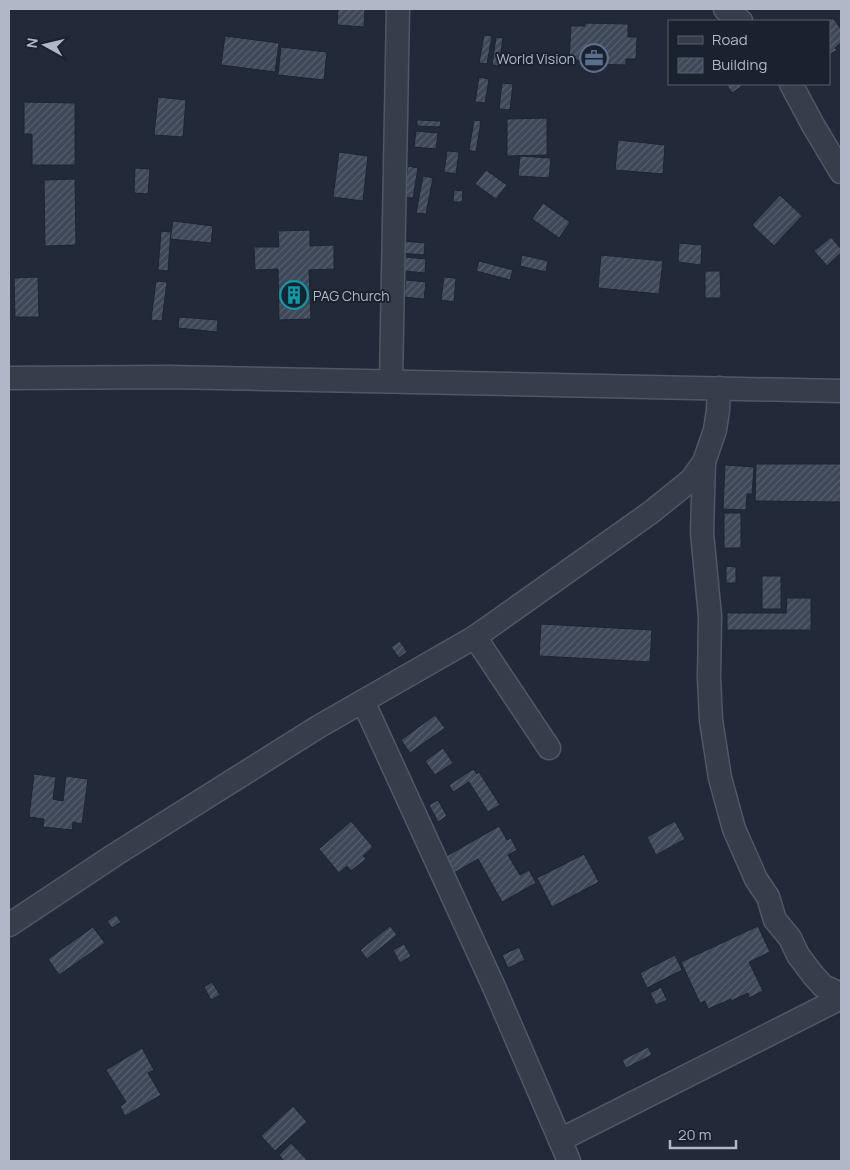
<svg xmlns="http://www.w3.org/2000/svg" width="850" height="1170" font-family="Manrope,sans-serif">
<defs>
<pattern id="building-hatch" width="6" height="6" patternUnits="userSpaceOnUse" patternTransform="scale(1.25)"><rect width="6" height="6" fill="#3e4859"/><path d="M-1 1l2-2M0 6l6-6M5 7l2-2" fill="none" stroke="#58606f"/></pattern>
</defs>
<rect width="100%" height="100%" fill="#222a3a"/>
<g fill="url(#building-hatch)" stroke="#1d2431">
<path d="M338 9H365L364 27 337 25Z"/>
<path d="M833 18 841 29V43L835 48 837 50 829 55 828 21Z"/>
<path d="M585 23 628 24V37H637L636 59H626V65L592 64V60H569L571 26H585Z"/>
<path d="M484 35 492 36 487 64 479 63Z"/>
<path d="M225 36 279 43 275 72 221 65Z"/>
<path d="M496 37 503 38 499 66 492 65Z"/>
<path d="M281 47 327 52 324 80 278 75Z"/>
<path d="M479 77 489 79 485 103 475 102Z"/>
<path d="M502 83 513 84 510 110 499 109Z"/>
<path d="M726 84H745L732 93Z"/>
<path d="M158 97 186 100 183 137 154 135Z"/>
<path d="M24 102 75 103V165H32V134H24Z"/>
<path d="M547 118V155L507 156V119Z"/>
<path d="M417 120 441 121 440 127 417 126Z"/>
<path d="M474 120 481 121 476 152 469 150Z"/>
<path d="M416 131 438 133 436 149 414 147Z"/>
<path d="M618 140 665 145 663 174 615 170Z"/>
<path d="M447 151 459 152 456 174 444 172Z"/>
<path d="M339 152 368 156 363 201 333 197Z"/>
<path d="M520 156 551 158 549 178 518 176Z"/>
<path d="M408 166 418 168 413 198 404 197Z"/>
<path d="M135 168 150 169 148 194 134 193Z"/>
<path d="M486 170 507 185 496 199 475 184Z"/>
<path d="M423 176 433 178 426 214 416 213Z"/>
<path d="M75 179 76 245 45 246 44 180Z"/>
<path d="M454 190 463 191 462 202H453Z"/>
<path d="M780 195 802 216 774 246 752 225Z"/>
<path d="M543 203 570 222 559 238 532 219Z"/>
<path d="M173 221 213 226 211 243 170 239Z"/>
<path d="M310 230V246L334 245V269L309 270 311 319 279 320 278 269 255 270 254 247H279L278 231Z"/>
<path d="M161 231 171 232 168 271 158 270Z"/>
<path d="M831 237 841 249V253L827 266 814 251Z"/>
<path d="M403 241 425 243 424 255 401 253Z"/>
<path d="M679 243 702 245 701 265 678 262Z"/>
<path d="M522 255 548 261 546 272 520 266Z"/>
<path d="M601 255 663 261 659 294 598 288Z"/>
<path d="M405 257 426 259 425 273 404 271Z"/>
<path d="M479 261 513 270 510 280 476 271Z"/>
<path d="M705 271H720L721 298H705Z"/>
<path d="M38 277 39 317H15L14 278Z"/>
<path d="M444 277 456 278 454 302 441 300Z"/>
<path d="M406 280 426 282 424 299 404 297Z"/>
<path d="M156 281 167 282 162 321 151 320Z"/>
<path d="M179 317 218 320 217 332 178 328Z"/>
<path d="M756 464H841V502L755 501Z"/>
<path d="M725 465 754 467 752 494H747L746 510 723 509Z"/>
<rect x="724" y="513" width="17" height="35"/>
<path d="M726 566 736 567V583H726Z"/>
<rect x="762" y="576" width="19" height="33"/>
<path d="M787 598H811V630H727V613H786Z"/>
<path d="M541 624 652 630 650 662 539 656Z"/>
<path d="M400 641 407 652 399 658 391 647Z"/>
<path d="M435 715 445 728 410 753 401 740Z"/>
<path d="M443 748 453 763 435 775 425 761Z"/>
<path d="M473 769 477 774 479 772 500 805 488 812 469 782 453 792 449 785Z"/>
<path d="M34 774 56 777 53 799 63 801 66 776 88 779 82 824 73 822 72 830 43 827 44 819 29 817Z"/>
<path d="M438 800 447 816 438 822 429 805Z"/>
<path d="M351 821 373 847 363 856 366 859 351 871 347 866 339 873 319 849Z"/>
<path d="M675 821 685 839 656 855 647 837Z"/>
<path d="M499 826 507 840 511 838 517 850 508 855 520 875 529 870 536 883 502 902 478 859 454 873 445 857Z"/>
<path d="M584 854 599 882 552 907 537 878Z"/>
<path d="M116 915 121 922 112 928 107 921Z"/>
<path d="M390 926 397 935 367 959 360 950Z"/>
<path d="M758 926 770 952 749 962 763 991 749 998 748 993 731 1001V999L708 1009 705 1001 700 1003 681 962Z"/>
<path d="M93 927 105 943 59 975 48 959Z"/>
<path d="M404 944 411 956 400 963 393 950Z"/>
<path d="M519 947 525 960 508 968 502 955Z"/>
<path d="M675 955 682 970 647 988 640 973Z"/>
<path d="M212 982 220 995 211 1000 204 987Z"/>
<path d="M661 987 667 1000 656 1005 650 993Z"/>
<path d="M648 1047 652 1055 626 1068 622 1060Z"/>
<path d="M142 1048 154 1070 148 1073 161 1095 125 1116 120 1106 126 1102 106 1070Z"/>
<path d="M293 1106 307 1122 275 1151 261 1136Z"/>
<path d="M291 1143 308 1161H284L279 1155Z"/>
</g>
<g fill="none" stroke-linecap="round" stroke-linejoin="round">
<defs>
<g id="minor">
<path d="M725 9 741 21"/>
<path d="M791 84 813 125 841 172"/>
<path d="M9 378 169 377 841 391"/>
<path d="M391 381 398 9"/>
<path d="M704 462 702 533 710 616 709 677 711 720 720 778 734 829 756 879 768 897 775 920 790 938 798 955 813 975 823 986 841 994"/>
<path d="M475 637 549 748"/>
<path d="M363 701 494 987 569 1161"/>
<path d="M9 925 116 854 318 727 475 637 650 513 691 480 704 462 715 430 718 410 719 388"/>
<path d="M560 1140 841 998"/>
</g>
</defs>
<use href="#minor" stroke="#515765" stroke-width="25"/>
<use href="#minor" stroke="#363d4b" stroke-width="22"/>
</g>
<defs>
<symbol id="office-ring" viewBox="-11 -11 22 22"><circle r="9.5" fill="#1b222f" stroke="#5c6f8a" stroke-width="1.5"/><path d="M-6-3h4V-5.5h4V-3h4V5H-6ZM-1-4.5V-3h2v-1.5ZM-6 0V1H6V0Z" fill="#5c6f8a"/></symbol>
<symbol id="building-ring" viewBox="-11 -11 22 22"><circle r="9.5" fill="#1b222f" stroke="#0f9aa8" stroke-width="1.5"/><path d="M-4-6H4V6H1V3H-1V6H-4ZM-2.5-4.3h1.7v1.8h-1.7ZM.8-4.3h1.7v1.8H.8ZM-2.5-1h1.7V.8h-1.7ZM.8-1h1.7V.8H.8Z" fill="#0f9aa8"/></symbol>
</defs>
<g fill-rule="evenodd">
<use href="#office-ring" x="578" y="42" width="32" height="32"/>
<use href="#building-ring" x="278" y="279" width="32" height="32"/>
</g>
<g text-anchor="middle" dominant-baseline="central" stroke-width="4" stroke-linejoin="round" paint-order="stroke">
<g font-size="14" fill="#b1b7c6" stroke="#1b222f" text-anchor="end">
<text x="575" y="58">World Vision</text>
<text x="313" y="295" text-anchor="start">PAG Church</text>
</g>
</g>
<rect width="850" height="1170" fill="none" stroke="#b1b7c6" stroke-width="20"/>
<rect x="668" y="20" width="162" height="65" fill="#1b222f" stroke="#575e6b"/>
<rect x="678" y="36" width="25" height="8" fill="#363d4b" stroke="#575e6b"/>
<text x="712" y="45" font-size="15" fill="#b1b7c6">Road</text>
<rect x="678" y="58" width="25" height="15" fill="url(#building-hatch)" stroke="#575e6b"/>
<text x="712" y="70" font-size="15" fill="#b1b7c6">Building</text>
<g transform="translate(45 45) rotate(278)" stroke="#1b222f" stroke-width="4" paint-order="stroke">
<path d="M0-4L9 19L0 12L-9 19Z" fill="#b1b7c6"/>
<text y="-8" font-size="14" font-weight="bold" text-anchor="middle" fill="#b1b7c6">N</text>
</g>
<path d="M670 1140v8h66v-8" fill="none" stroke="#b1b7c6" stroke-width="2.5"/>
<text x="678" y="1140" font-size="15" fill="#b1b7c6" stroke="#1b222f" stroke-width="4" paint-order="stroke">20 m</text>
</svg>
